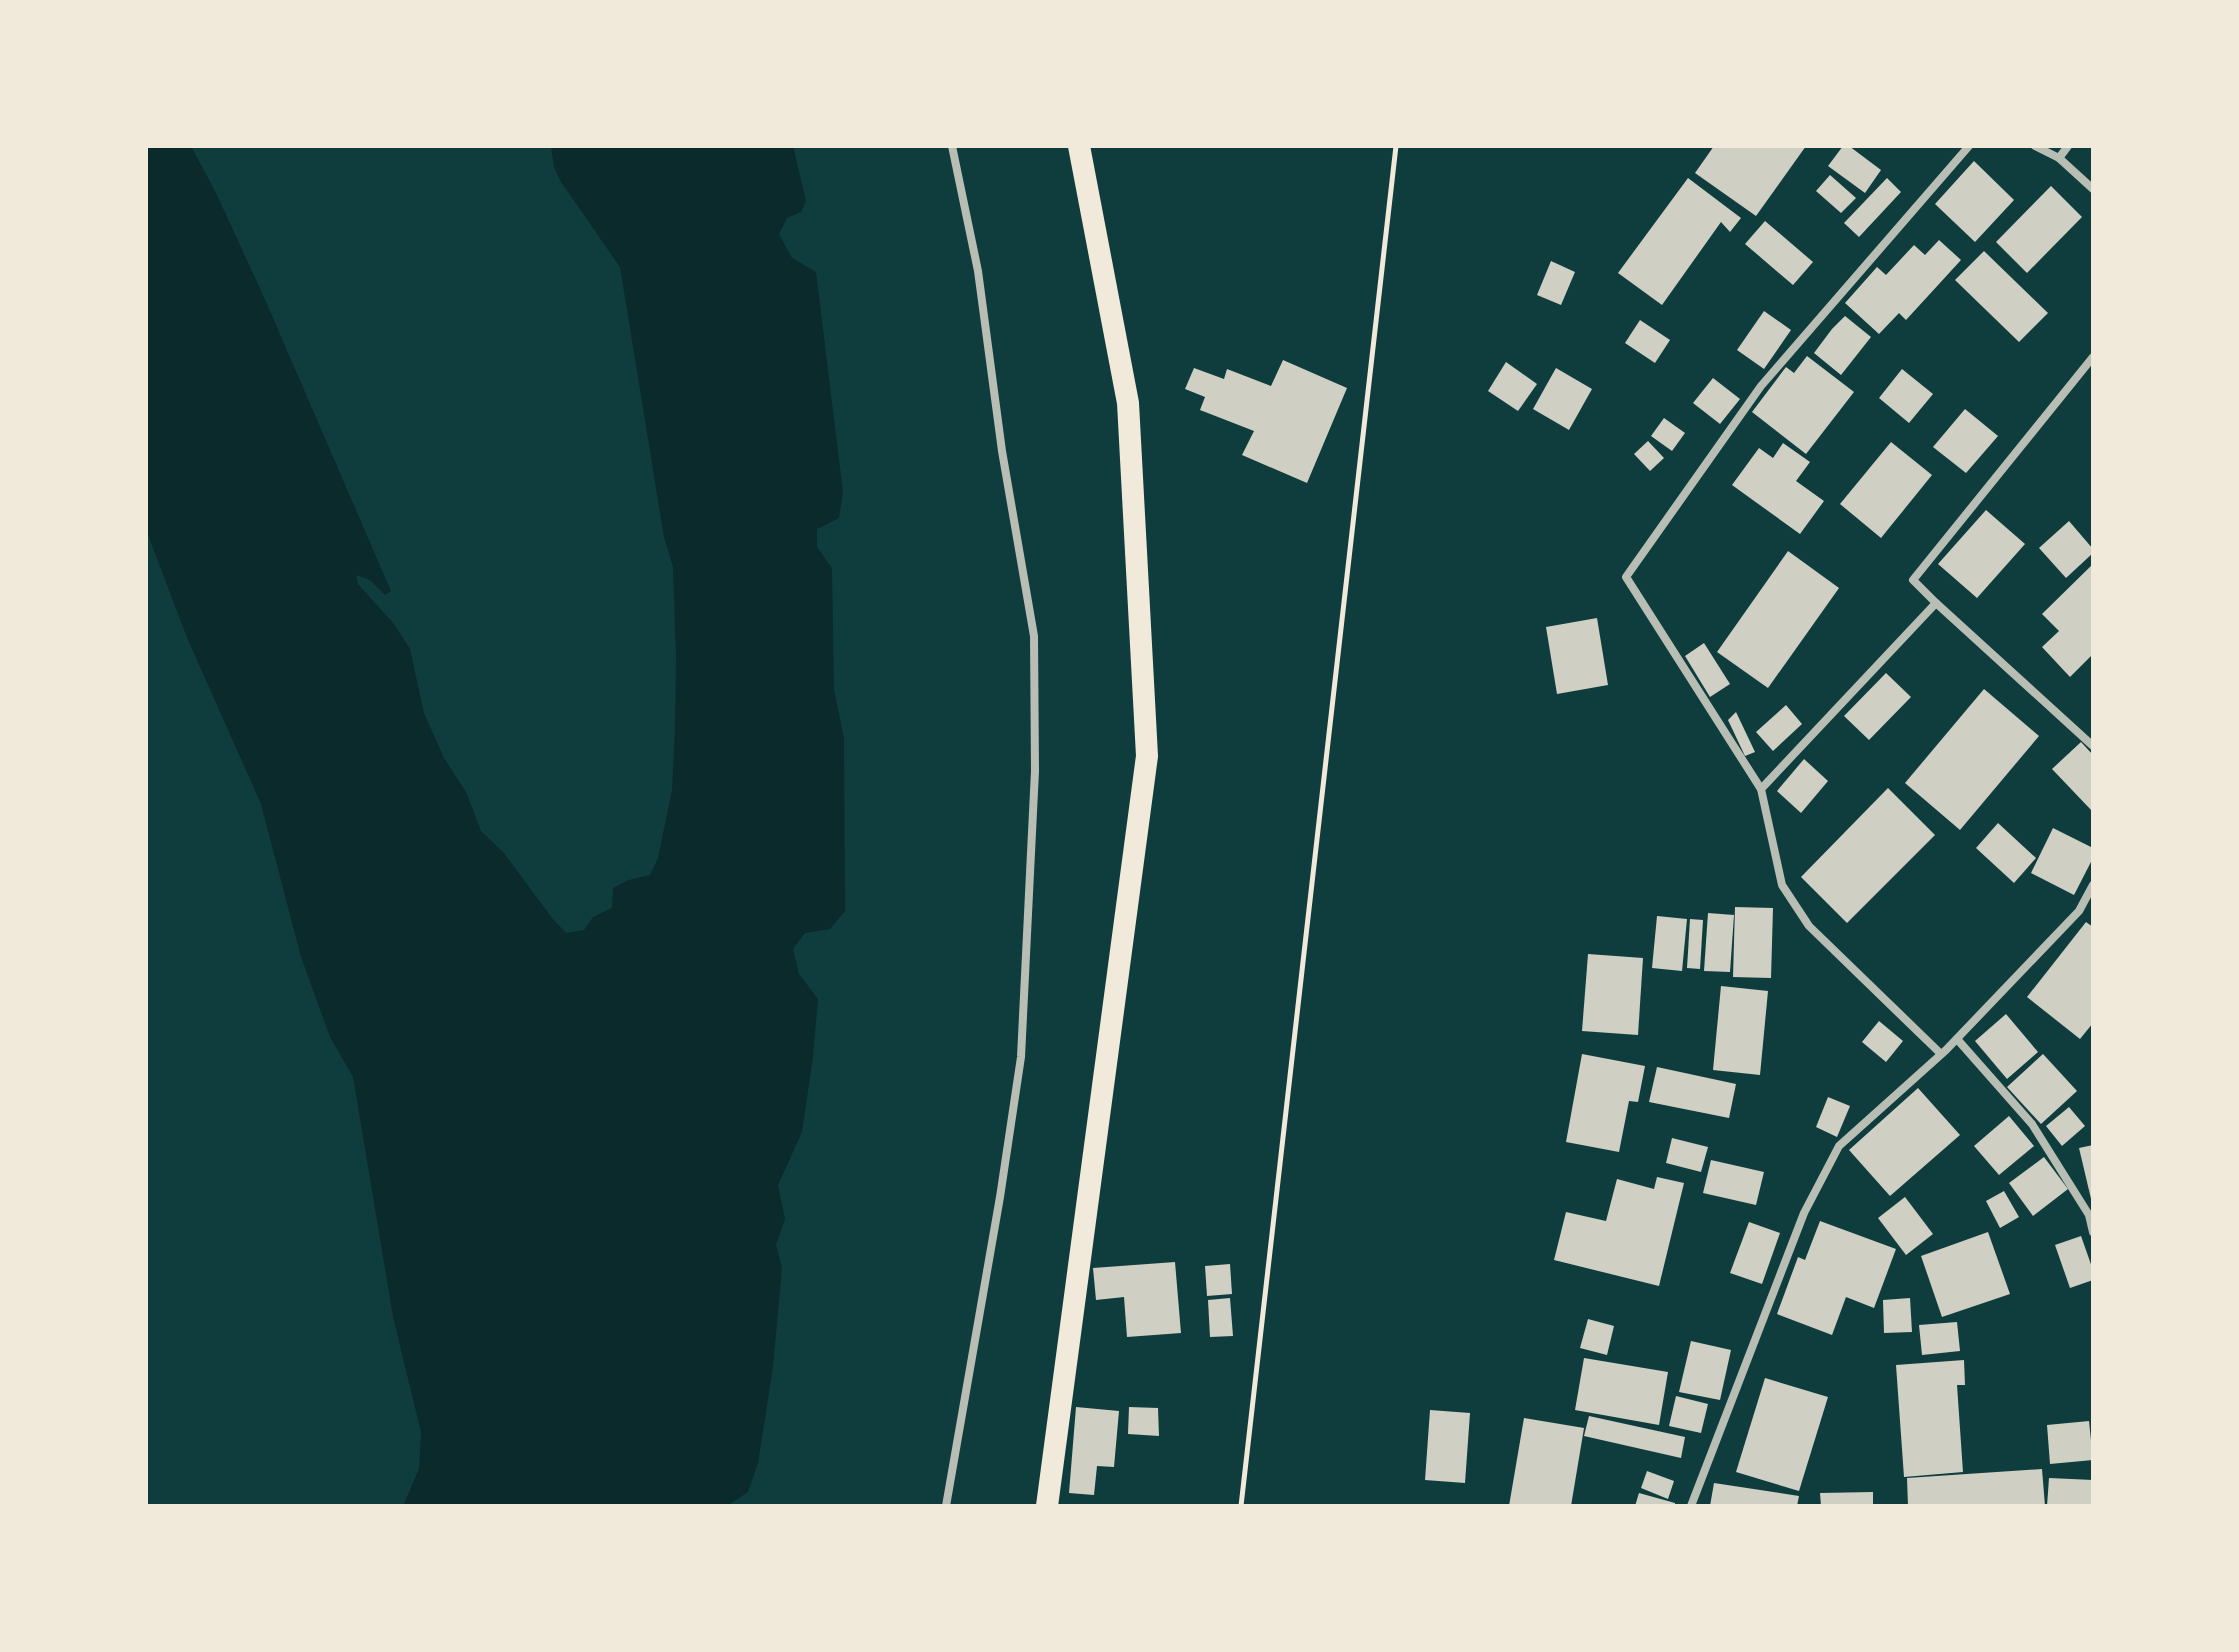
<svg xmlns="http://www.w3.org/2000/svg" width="2239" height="1652" font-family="Raleway,sans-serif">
<rect width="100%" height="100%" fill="#0f3d3e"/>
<path fill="#0a2a2b" d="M146 146H191L216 193 263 295 391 591 385 595 370 580 356 575 358 584 394 624 410 649 424 713 444 758 466 792 481 831 504 853 552 918 566 933 584 930 593 917 612 908 613 888 629 880 650 875 658 858 672 790 675 730 676 655 673 567 664 537 620 267 561 182 554 167 551 146H793L806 201 801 212 787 218 779 234 792 258 816 272 843 492 839 518 817 529V547L832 568 834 690 844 738 845 911 830 929 805 933 793 949 799 974 818 999 813 1057 802 1132 778 1185 785 1219 776 1245 782 1268 773 1367 758 1463 748 1492 727 1506H403L419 1469 421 1432 393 1317 353 1077 330 1037 301 957 261 804 188 640 146 530Z"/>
<g fill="#cfcfc3">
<path d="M1714 146H1806L1756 216 1695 173Z"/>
<path d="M1843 146H1849L1881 170 1865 193 1828 166Z"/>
<path d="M1974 161 2014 200 1975 242 1935 204Z"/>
<path d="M1830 175 1856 198 1841 213 1816 191Z"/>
<path d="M1688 178 1741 218 1730 232 1721 222 1662 305 1618 273Z"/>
<path d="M1887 178 1901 192 1859 237 1844 223Z"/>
<path d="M2051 186 2082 217 2027 273 1996 242Z"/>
<path d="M1765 221 1813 262 1793 285 1745 244Z"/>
<path d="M1939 240 1961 260 1906 320 1899 313 1879 334 1845 303 1877 267 1886 275 1914 245 1925 255Z"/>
<path d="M1984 251 2048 313 2019 342 1955 280Z"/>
<path d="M1551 261 1575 272 1561 305 1537 295Z"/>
<path d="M1764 311 1791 330 1764 369 1737 350Z"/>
<path d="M1845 316 1871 337 1841 375 1814 353 1832 329Z"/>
<path d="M1640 320 1670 340 1655 363 1625 343Z"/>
<path d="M1807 356 1854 392 1806 454 1752 412 1786 367 1794 373Z"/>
<path d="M1283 360 1347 388 1307 483 1242 455 1254 431 1200 410 1205 397 1185 389 1194 368 1224 379 1227 369 1271 386Z"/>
<path d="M1506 362 1537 384 1518 411 1488 391Z"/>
<path d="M1556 368 1592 389 1569 430 1533 409Z"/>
<path d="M1902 369 1933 394 1909 423 1879 398Z"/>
<path d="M1713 378 1740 399 1720 424 1693 403Z"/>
<path d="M1965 409 1998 436 1966 473 1933 447Z"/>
<path d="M1664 418 1685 433 1672 451 1651 436Z"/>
<path d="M1648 441 1664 458 1650 471 1634 454Z"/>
<path d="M1891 442 1932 475 1881 538 1840 504Z"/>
<path d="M1783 443 1810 462 1796 481 1824 501 1800 534 1732 485 1759 448 1773 458Z"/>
<path d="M1986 510 2025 544 1977 598 1938 564Z"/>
<path d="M2069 521 2093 549V553L2066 578 2039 548Z"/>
<path d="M1788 551 1839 588 1768 688 1717 652Z"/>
<path d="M2093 564V654L2070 677 2042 647 2059 631 2042 614Z"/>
<path d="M1597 618 1608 685 1557 694 1546 627Z"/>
<path d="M1704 643 1730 684 1710 697 1685 656Z"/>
<path d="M1886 673 1911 697 1869 740 1844 716Z"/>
<path d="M1984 689 2039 736 1960 830 1905 783Z"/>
<path d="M1786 705 1802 724 1773 751 1756 732Z"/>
<path d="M1736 712 1755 752 1745 756 1728 720Z"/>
<path d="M2081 742 2093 755V812L2052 769Z"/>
<path d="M1804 759 1828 781 1801 813 1777 791Z"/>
<path d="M1888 788 1935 835 1847 923 1801 877Z"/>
<path d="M1998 823 2036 858 2014 883 1976 848Z"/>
<path d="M2053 828 2093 848V858L2074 895 2031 873Z"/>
<path d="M1735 907 1773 908 1771 978 1733 977Z"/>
<path d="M1708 913 1734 915 1730 972 1704 971Z"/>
<path d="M1657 916 1687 919 1682 971 1652 968Z"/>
<path d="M1690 919 1703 920 1700 969 1687 968Z"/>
<path d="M2086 922 2093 927V1023L2080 1039 2027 997Z"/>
<path d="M1588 954 1643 958 1638 1035 1582 1031Z"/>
<path d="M1721 986 1768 991 1760 1075 1713 1070Z"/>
<path d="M2006 1014 2038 1052 2007 1079 1975 1041Z"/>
<path d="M1879 1021 1903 1041 1886 1062 1862 1042Z"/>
<path d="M1582 1054 1645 1066 1638 1102 1629 1101 1619 1152 1566 1142Z"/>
<path d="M2043 1054 2077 1091 2041 1124 2007 1087Z"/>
<path d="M1657 1067 1736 1084 1729 1118 1649 1102Z"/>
<path d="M1918 1088 1960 1135 1890 1196 1849 1150Z"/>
<path d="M1828 1097 1850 1106 1837 1137 1816 1127Z"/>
<path d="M2069 1107 2085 1126 2062 1146 2046 1126Z"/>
<path d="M2009 1116 2034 1146 1999 1175 1974 1146Z"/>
<path d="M1672 1138 1708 1147 1701 1172 1666 1163Z"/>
<path d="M2093 1145V1203H2092L2079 1148Z"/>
<path d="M2044 1157 2068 1189 2033 1216 2009 1183Z"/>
<path d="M1711 1160 1764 1172 1756 1205 1703 1193Z"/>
<path d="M1657 1177 1684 1183 1659 1286 1554 1260 1566 1212 1606 1221 1617 1179 1654 1189Z"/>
<path d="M2004 1191 2019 1217 2000 1228 1986 1201Z"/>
<path d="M1905 1197 1933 1234 1906 1255 1878 1218Z"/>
<path d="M1820 1221 1896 1249 1874 1308 1846 1297 1832 1335 1777 1314 1798 1257 1805 1260Z"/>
<path d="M1749 1222 1780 1233 1762 1284 1730 1273Z"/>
<path d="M1988 1232 2010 1294 1942 1317 1921 1256Z"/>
<path d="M2081 1236 2093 1270V1280L2070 1288 2055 1245Z"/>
<path d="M1175 1262 1181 1333 1127 1337 1124 1297 1096 1300 1093 1268Z"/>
<path d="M1230 1264 1232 1294 1207 1296 1205 1266Z"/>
<path d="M1230 1298 1233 1336 1210 1337 1208 1300Z"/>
<path d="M1910 1298 1912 1332 1884 1333 1883 1300Z"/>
<path d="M1588 1319 1614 1326 1607 1355 1580 1348Z"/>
<path d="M1957 1322 1960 1351 1922 1355 1919 1325Z"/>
<path d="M1691 1341 1731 1350 1720 1400 1679 1392Z"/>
<path d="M1584 1358 1668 1372 1659 1425 1575 1410Z"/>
<path d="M1964 1360 1965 1385H1957L1963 1472 1904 1477 1896 1365Z"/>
<path d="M1765 1378 1828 1397 1799 1491 1736 1472Z"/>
<path d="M1676 1396 1708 1404 1701 1433 1669 1426Z"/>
<path d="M1076 1407 1119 1411 1114 1467 1097 1466 1094 1495 1069 1493Z"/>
<path d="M1129 1407 1158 1408 1159 1436 1128 1434Z"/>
<path d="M1430 1410 1470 1413 1465 1483 1425 1480Z"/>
<path d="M1589 1416 1685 1437 1681 1458 1584 1436Z"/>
<path d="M1524 1418 1584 1428 1571 1506H1509Z"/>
<path d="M2089 1421 2093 1460 2050 1464 2047 1425Z"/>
<path d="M2042 1469 2045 1506H1908L1907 1478Z"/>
<path d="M1647 1471 1674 1481 1668 1499 1641 1488Z"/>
<path d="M2049 1478 2093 1480V1506H2047Z"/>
<path d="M1714 1483 1799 1496 1797 1506H1710Z"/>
<path d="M1873 1492V1506H1821L1820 1493Z"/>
<path d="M1639 1493 1675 1503V1506H1635Z"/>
</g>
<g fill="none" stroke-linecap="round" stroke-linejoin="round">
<path stroke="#f1e9da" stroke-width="5" d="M1241 1506 1396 146"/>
<g stroke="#b8beb3" stroke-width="8">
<path d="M2035 146 2059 158 2093 189"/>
<path d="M2059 158 2068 146"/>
<path d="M2093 357 1913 580 1936 603 2093 746"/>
<path d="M1761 789 1936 603"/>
<path d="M1957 1039 2032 1124 2089 1215 2093 1232"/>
<path d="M1941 1054 1809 926 1782 885 1761 789 1626 577 1761 386 1969 146"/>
<path d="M946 1506 1000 1197 1021 1057 1035 771 1034 636 1002 451 978 271 952 146"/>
<path d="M1691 1506 1804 1213 1839 1146 1946 1050 2079 911 2093 885"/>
</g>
<path stroke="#f1e9da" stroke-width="22" d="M1047 1506 1147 756 1128 403 1079 146"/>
</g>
<rect width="2239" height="1652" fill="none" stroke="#f1e9da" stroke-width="296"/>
</svg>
